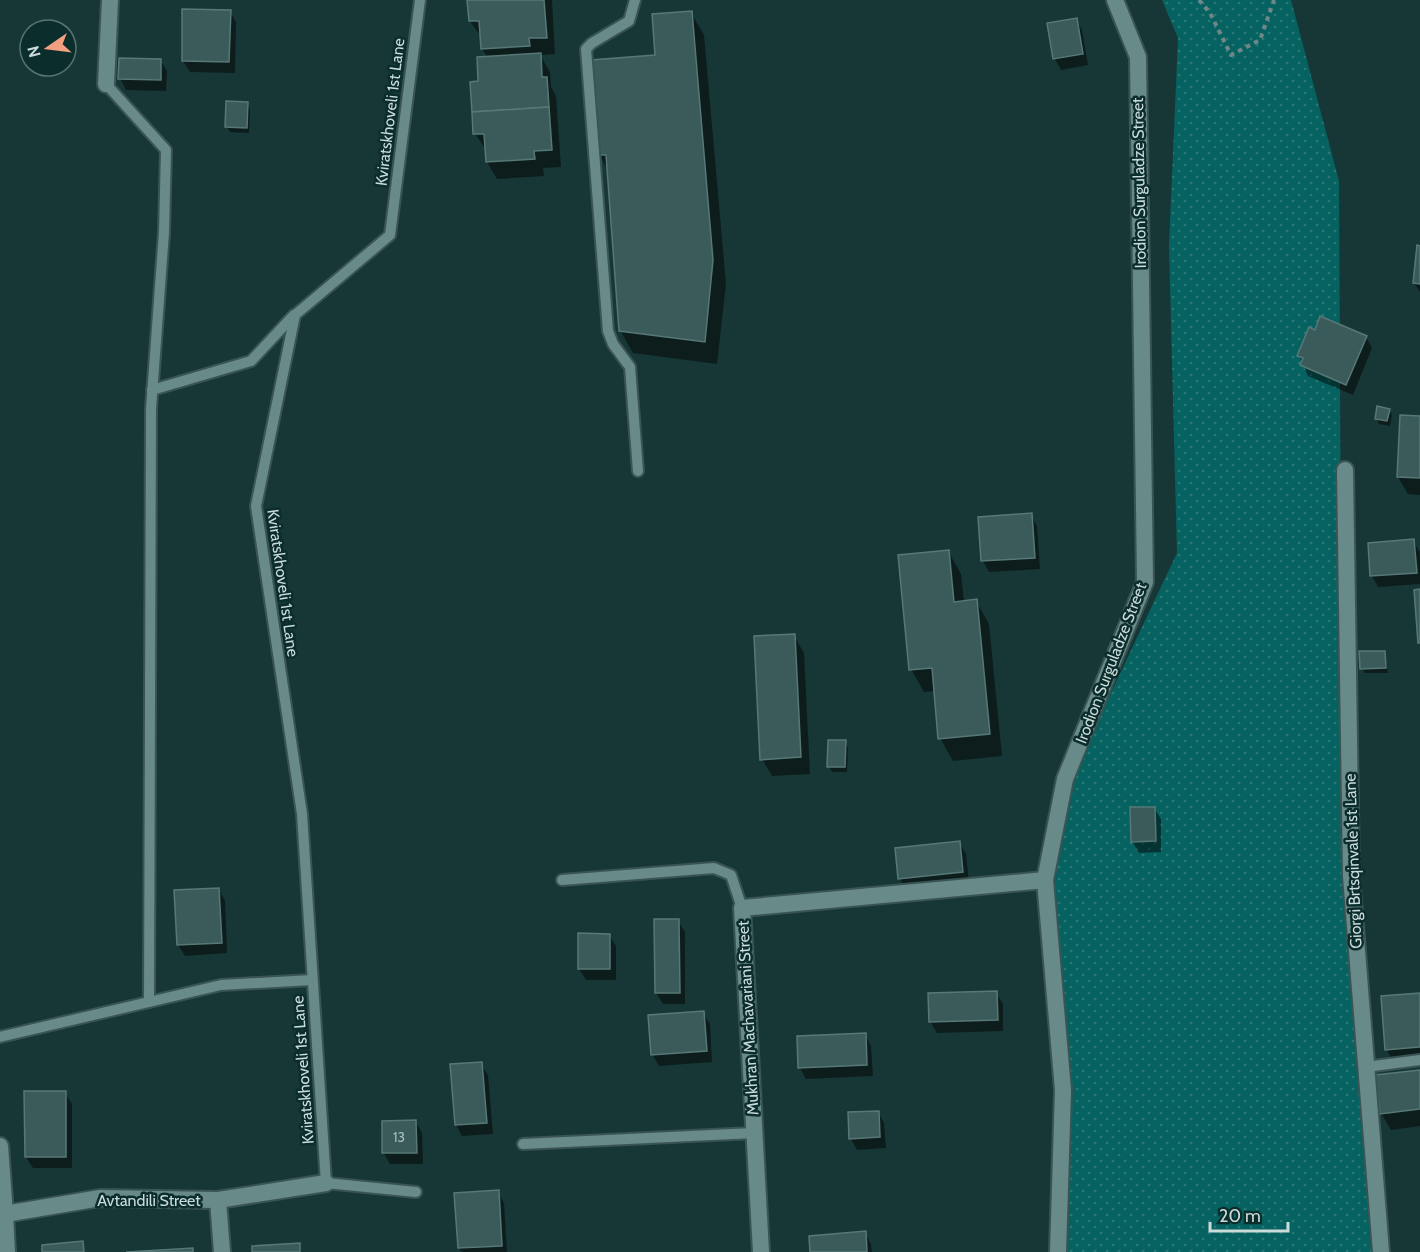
<svg xmlns="http://www.w3.org/2000/svg" width="1420" height="1252" font-family="Cabin,sans-serif">
<defs>
<pattern id="green-dots" width="8" height="8" patternUnits="userSpaceOnUse" patternTransform="scale(1.5)"><rect width="8" height="8" fill="#066260"/><path d="M2 2h.1M6 6h.1" fill="none" stroke="#297876" stroke-width="1.8" stroke-linecap="round"/></pattern>
</defs>
<rect width="100%" height="100%" fill="#173736"/>
<path fill="url(#green-dots)" d="M1162 0H1291L1339 181 1342 792 1381 1252H1062L1054 916 1057 807 1177 553 1169 246 1178 38Z"/>
<g fill="#0007">
<path d="M469 0H552L555 54 540 55 550 72 551 87 556 96 561 167 543 168 544 176 497 179 487 162V151L475 134 480 83 488 58 482 49V38L470 21Z"/>
<path d="M230 11 236 22 235 73 190 72 183 61Z"/>
<path d="M691 13 704 35 726 284 717 364 633 353 620 330 609 171 599 155 656 57Z"/>
<path d="M1076 19 1082 30 1088 65 1061 70 1055 59 1049 24Z"/>
<path d="M160 60 167 71 166 91 126 90 120 78Z"/>
<path d="M247 103 250 109 249 133 230 132 227 127Z"/>
<path d="M1420 247V292L1414 283Z"/>
<path d="M1315 332 1366 337 1372 348 1353 395 1308 376 1299 356Z"/>
<path d="M1389 410 1392 415 1390 426 1379 424 1376 418Z"/>
<path d="M1420 418V495L1408 494 1398 477Z"/>
<path d="M1031 515 1037 526 1040 569 989 572 983 561 980 518Z"/>
<path d="M1413 541 1420 552V584L1378 587 1372 576Z"/>
<path d="M948 551 961 574 964 602 976 601 989 624 1002 756 953 761 940 738 935 691 924 692 911 669Z"/>
<path d="M794 636 804 653 810 774 772 776 762 759Z"/>
<path d="M1384 652 1388 673H1365L1362 668Z"/>
<path d="M845 742 848 747 847 772H832L829 766Z"/>
<path d="M1154 808 1161 819V852L1139 853 1132 841Z"/>
<path d="M959 842 966 854 969 883 906 890 900 879Z"/>
<path d="M218 889 225 900 227 953 185 956 178 945Z"/>
<path d="M678 921 685 932V1004H663L656 993Z"/>
<path d="M609 935 616 946V980H586L579 969Z"/>
<path d="M996 993 1003 1004V1031L937 1033 930 1021Z"/>
<path d="M1420 994V1059L1393 1061 1387 1050Z"/>
<path d="M703 1013 710 1024 712 1062 659 1066 652 1054Z"/>
<path d="M865 1034 871 1046 873 1076 806 1079 800 1068 798 1038Z"/>
<path d="M481 1064 488 1075 493 1134 462 1136 456 1125Z"/>
<path d="M1420 1071V1126L1391 1130 1381 1113Z"/>
<path d="M65 1093 72 1104V1168H33L26 1157Z"/>
<path d="M878 1112 884 1123 886 1148 857 1150 851 1139Z"/>
<path d="M416 1122 422 1133 423 1164H390L383 1152Z"/>
<path d="M498 1192 504 1203 507 1252H462L459 1248Z"/>
<path d="M865 1233 871 1244 872 1252H811Z"/>
</g>
<g fill="#3a5b5a" stroke="#567876" stroke-width="1.5">
<path d="M467 0H544L547 38H529L530 46 481 49 479 21H469Z"/>
<path d="M182 9 231 10 229 62 182 61Z"/>
<path d="M692 11 713 260 705 342 619 331 606 155H598L591 60 655 55 652 14Z"/>
<path d="M1077 18 1083 54 1053 59 1047 23Z"/>
<path d="M541 53 542 77H547L549 107 472 112 470 82 478 81 477 57Z"/>
<path d="M119 58 161 59V80L118 79Z"/>
<path d="M226 101 248 102 247 128 225 127Z"/>
<path d="M549 107 552 150 534 151 535 159 486 162 484 134H473L472 112Z"/>
<path d="M1417 245 1420 246V284L1413 283Z"/>
<path d="M1320 316 1367 336 1346 385 1300 365 1303 358 1297 356 1309 327 1315 330Z"/>
<path d="M1377 406 1390 409 1387 421 1375 419Z"/>
<path d="M1400 415 1420 416V478L1397 477Z"/>
<path d="M1032 513 1035 558 981 561 978 517Z"/>
<path d="M1414 539 1417 573 1370 576 1368 543Z"/>
<path d="M949 550 954 602 977 599 990 734 938 739 932 668 909 670 898 555Z"/>
<path d="M1420 589V643H1418L1414 590Z"/>
<path d="M795 634 801 757 760 760 754 636Z"/>
<path d="M1359 651H1385L1386 668 1360 669Z"/>
<path d="M828 740H846L845 767H827Z"/>
<path d="M1130 807H1155L1156 841 1131 842Z"/>
<path d="M960 841 963 872 898 879 895 848Z"/>
<path d="M219 888 222 943 177 945 174 890Z"/>
<path d="M654 919H679L680 993H655Z"/>
<path d="M578 933 610 934V969H578Z"/>
<path d="M997 991 998 1020 929 1022 928 993Z"/>
<path d="M1420 993V1047L1385 1050 1381 996Z"/>
<path d="M704 1011 707 1051 651 1055 648 1015Z"/>
<path d="M866 1033 867 1065 798 1068 797 1036Z"/>
<path d="M482 1062 487 1123 455 1125 450 1064Z"/>
<path d="M1420 1070V1109L1380 1114 1375 1075Z"/>
<path d="M24 1091H66V1157H25Z"/>
<path d="M879 1111 880 1137 849 1139 848 1112Z"/>
<path d="M416 1120 417 1153H382V1121Z"/>
<path d="M499 1190 502 1246 458 1248 454 1193Z"/>
<path d="M866 1231 867 1252H810L809 1236Z"/>
<path d="M83 1241 84 1252H42V1245Z"/>
<path d="M300 1243V1252H252V1246Z"/>
<path d="M193 1248V1252H126Z"/>
</g>
<g fill="none" stroke-linecap="round" stroke-linejoin="round">
<defs>
<g id="service">
<path d="M635 0 629 21 592 43 586 49 608 331 613 344 630 367 638 471"/>
<path d="M106 84 166 150 164 232 151 409 149 1002"/>
<path d="M152 390 251 361 294 315"/>
<path d="M562 880 714 868 731 875 742 908"/>
<path d="M0 1037 221 985 312 980"/>
<path d="M1366 1067 1420 1060"/>
<path d="M523 1144 754 1133"/>
<path d="M416 1192 326 1183 302 814 256 506 295 315 390 235 420 0"/>
</g>
<g id="minor">
<path d="M106 84 110 0"/>
<path d="M1345 470 1351 876 1381 1252"/>
<path d="M0 1146 5 1214 100 1198 218 1200 326 1183"/>
<path d="M218 1200 222 1252"/>
<path d="M5 1214 7 1252"/>
<path d="M761 1252 742 908 1045 880"/>
<path d="M1058 1252 1063 1090 1045 880 1065 779 1145 582 1138 57 1115 0"/>
</g>
</defs>
<use href="#service" stroke="#395453" stroke-width="14"/>
<use href="#minor" stroke="#395453" stroke-width="20"/>
<path stroke="#6f8887" stroke-width="4" stroke-dasharray="4.5 4.5" stroke-linecap="butt" d="M1199 0 1210 13 1231 55 1260 40 1274 0"/>
<use href="#service" stroke="#688a89" stroke-width="10"/>
<use href="#minor" stroke="#688a89" stroke-width="16"/>
</g>
<g text-anchor="middle" dominant-baseline="central" stroke-width="5" stroke-linejoin="round" paint-order="stroke">
<g font-size="14" fill="#a6bbba">
<text x="399" y="1137">13</text>
</g>
<g font-size="16" fill="#cadbda" stroke="#0b2d2c">
<text transform="translate(390 112) rotate(-83)">Kviratskhoveli 1st Lane</text>
<text transform="translate(1139 183) rotate(-91)">Irodion Surguladze Street</text>
<text transform="translate(283 583) rotate(82)">Kviratskhoveli 1st Lane</text>
<text transform="translate(1111 663) rotate(-69)">Irodion Surguladze Street</text>
<text transform="translate(1353 861) rotate(-92)">Giorgi Brtsqinvale 1st Lane</text>
<text transform="translate(748 1018) rotate(-93)">Mukhran Machavariani Street</text>
<text transform="translate(303 1070) rotate(-94)">Kviratskhoveli 1st Lane</text>
<text x="149" y="1200">Avtandili Street</text>
</g>
</g>
<g transform="translate(48 48) rotate(256)"><circle r="28" fill="#0b2d2c" stroke="#577372" stroke-width="1.5"/>
<path d="M0-4.5L10 22L0 15L-10 22Z" fill="#f2a080"/>
<text y="-9" font-size="16" font-weight="bold" text-anchor="middle" fill="#cadbda">N</text>
</g>
<path d="M1210 1222v9h78v-9" fill="none" stroke="#cadbda" stroke-width="3"/>
<text x="1219" y="1222" font-size="18" fill="#cadbda" stroke="#0b2d2c" stroke-width="4.5" paint-order="stroke">20 m</text>
</svg>
